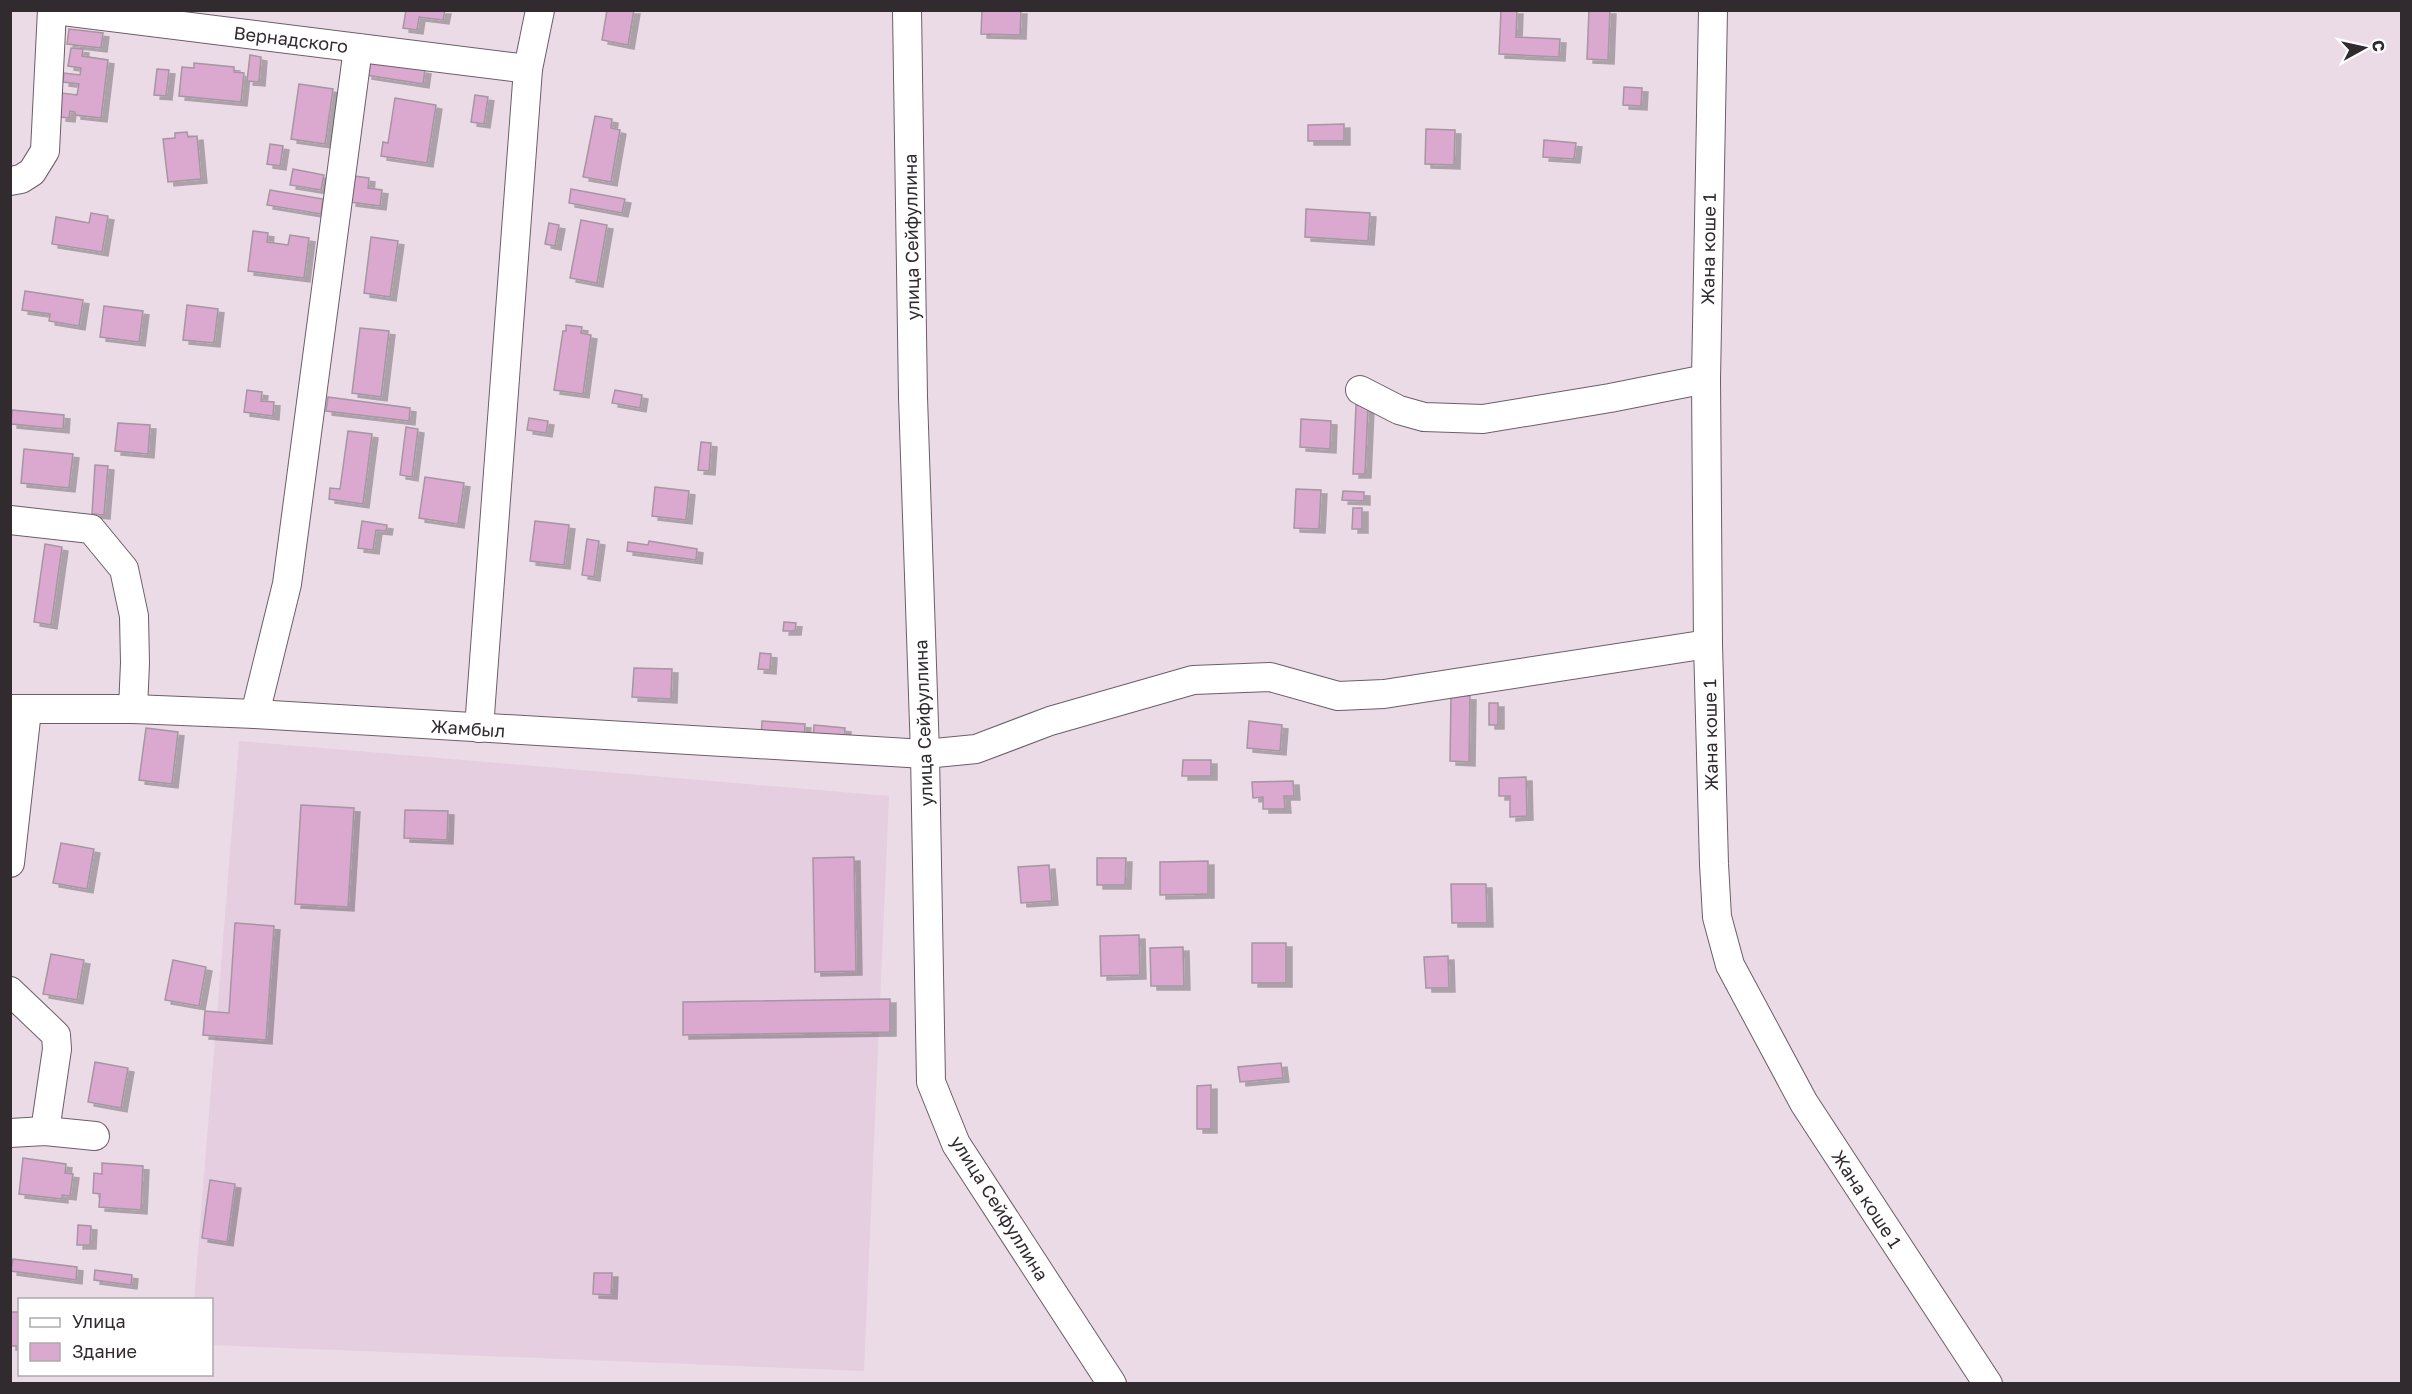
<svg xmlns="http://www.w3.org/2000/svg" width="2412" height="1394" font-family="'Golos Text',sans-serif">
<defs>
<filter id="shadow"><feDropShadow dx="6" dy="4" stdDeviation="0" flood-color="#0004"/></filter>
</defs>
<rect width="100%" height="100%" fill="#ebdbe7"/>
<path fill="#e4cedf" d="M239 741 889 796 864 1371 212 1345V1300H194Z"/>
<g fill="#dba8d0" stroke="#a596a1" stroke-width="1.5" filter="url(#shadow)">
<path d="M406 10H445L443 20 419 17 417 30 403 28Z"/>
<path d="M607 10H634L628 45 602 40Z"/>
<path d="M982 10H1021L1020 35 981 34Z"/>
<path d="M1501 10H1517L1516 37 1560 39 1559 57 1499 54Z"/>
<path d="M1589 10H1610L1608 60 1587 59Z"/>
<path d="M69 29 103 33 101 48 67 44Z"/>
<path d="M71 48 83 49 82 56 108 60 101 118 75 115V112L70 111 69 118 60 117 62 93 77 95 79 84 63 82 64 73 80 75 81 68 68 66Z"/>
<path d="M250 55 261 57 259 82 247 81Z"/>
<path d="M368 61 425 70 423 84 366 75Z"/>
<path d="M194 63 234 67V72L244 73 241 102 179 96 182 67 194 68Z"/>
<path d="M157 69 169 70 166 96 154 95Z"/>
<path d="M299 84 333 89 325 144 291 139Z"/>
<path d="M1624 87 1642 88 1641 106 1623 105Z"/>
<path d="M475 95 488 97 484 124 471 122Z"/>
<path d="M395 98 436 105 427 163 381 156 383 142 388 143Z"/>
<path d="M595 116 612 119 611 128 620 130 611 182 583 177Z"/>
<path d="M1344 124V141H1308V125Z"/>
<path d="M1426 129 1455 130 1454 165 1425 164Z"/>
<path d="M187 132 188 137 197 136 201 179 168 182 163 139 175 138V133Z"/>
<path d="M1544 140 1576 143 1574 159 1543 157Z"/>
<path d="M270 144 283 146 280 166 267 164Z"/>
<path d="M293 169 324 175 321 190 290 185Z"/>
<path d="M354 176 369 178 368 188 382 190 380 206 350 202Z"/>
<path d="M571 189 625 199 622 213 569 203Z"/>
<path d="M270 190 323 199 321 214 267 205Z"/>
<path d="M1306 209 1370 213 1368 241 1305 237Z"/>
<path d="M91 213 108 216 102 252 52 244 56 217 89 223Z"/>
<path d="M581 220 607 225 597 283 570 278Z"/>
<path d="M549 223 559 225 555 246 545 244Z"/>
<path d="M253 231 268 233 267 242 288 245 290 235 309 238 304 278 248 271Z"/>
<path d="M371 237 398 241 390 297 364 293Z"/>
<path d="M25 291 83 300 79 326 49 321 50 314 22 310Z"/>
<path d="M187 305 218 309 214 343 183 340Z"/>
<path d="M104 306 143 311 139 342 100 337Z"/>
<path d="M566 325 582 327 581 333 591 335 583 394 554 390 563 331H566Z"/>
<path d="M360 328 389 331 381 397 352 393Z"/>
<path d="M247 390 262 392 261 401 274 402 273 416 244 412Z"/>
<path d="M615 390 642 395 640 408 612 403Z"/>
<path d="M328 397 410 408 409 421 326 411Z"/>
<path d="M1356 405 1368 406 1365 474H1353Z"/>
<path d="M12 410 64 415 63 429 11 424Z"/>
<path d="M529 418 548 421 546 433 527 430Z"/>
<path d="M1301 419 1331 421 1330 449 1300 447Z"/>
<path d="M118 423 150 425 148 454 115 451Z"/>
<path d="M406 427 418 429 412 477 400 475Z"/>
<path d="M348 431 372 434 363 504 329 499 330 488 340 489Z"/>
<path d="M701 442 711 443 709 471 698 470Z"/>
<path d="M24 449 73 454 69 488 21 483Z"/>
<path d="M95 465 108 466 104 515 92 514Z"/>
<path d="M425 477 464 483 458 524 419 518Z"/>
<path d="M655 487 689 491 686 520 652 516Z"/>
<path d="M1296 489 1321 490 1319 529 1294 528Z"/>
<path d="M1343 491 1364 492V501L1342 500Z"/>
<path d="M1353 508H1362V529H1352Z"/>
<path d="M362 521 387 525 386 531 376 530 373 550 358 548Z"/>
<path d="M535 521 569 525 564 565 530 561Z"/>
<path d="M587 539 599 541 594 577 582 575Z"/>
<path d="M649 541 697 549 696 560 627 551 628 542 648 545Z"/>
<path d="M45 544 62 547 51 625 34 622Z"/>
<path d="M784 622 796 623 795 631H783Z"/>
<path d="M760 653 771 654 770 670 758 669Z"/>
<path d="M634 668 672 669 671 699 632 697Z"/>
<path d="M1451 695 1470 696 1469 762 1450 761Z"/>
<rect x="1489" y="703" width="9" height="22"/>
<path d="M762 721 805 724 804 743 761 739Z"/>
<path d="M1249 721 1282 725 1280 751 1247 748Z"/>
<path d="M814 725 845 728 844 746 813 743Z"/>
<path d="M146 728 178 732 172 784 139 780Z"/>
<path d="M1183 760H1211V776H1182Z"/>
<path d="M1526 777 1527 816 1510 817V796H1499V778Z"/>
<path d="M1293 781 1294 796H1284L1285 809H1263V797L1253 798 1252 782Z"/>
<path d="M301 805 354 808 348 907 295 904Z"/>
<path d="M405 810 448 811 447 840 404 838Z"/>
<path d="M61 843 94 849 87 889 53 883Z"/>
<path d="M854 857 856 971 815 972 813 858Z"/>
<path d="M1097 858H1126L1125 885H1097Z"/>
<path d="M1208 861V894L1160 895V862Z"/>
<path d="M1049 865 1052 901 1021 903 1018 867Z"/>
<path d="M1451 884H1486L1487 923H1452Z"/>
<path d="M235 923 274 926 266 1040 203 1035 205 1011 229 1013Z"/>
<path d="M1139 935 1140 975 1101 976 1100 936Z"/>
<rect x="1252" y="943" width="34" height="40"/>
<path d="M1183 947 1184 986H1151L1150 948Z"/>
<path d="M51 954 84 960 77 1000 43 994Z"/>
<path d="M1448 956 1449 988H1426L1424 957Z"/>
<path d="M173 960 206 967 199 1006 165 1000Z"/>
<path d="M890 999V1032L683 1035V1002Z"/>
<path d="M95 1062 128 1068 121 1108 88 1102Z"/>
<path d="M1281 1063 1283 1078 1240 1082 1238 1067Z"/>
<path d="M1211 1085V1129H1197V1086Z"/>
<path d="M23 1158 66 1164 65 1173 73 1174 70 1196 62 1195V1199L19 1194Z"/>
<path d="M102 1163 143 1166 141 1210 99 1207 100 1194 93 1193 94 1173 102 1174Z"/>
<path d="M210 1180 235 1184 227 1242 202 1238Z"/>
<path d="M78 1225 91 1226 90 1245H77Z"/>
<path d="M13 1259 77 1267 76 1280 11 1271Z"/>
<path d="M95 1270 132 1275 131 1285 94 1280Z"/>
<path d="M594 1273H612L611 1295 593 1294Z"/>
<rect x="10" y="1312" width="10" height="34"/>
</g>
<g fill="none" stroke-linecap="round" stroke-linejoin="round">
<defs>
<g id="minor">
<path d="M55 10 528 69"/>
<path d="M907 10 913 397 925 754 931 1082 956 1144 1112 1384"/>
<path d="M1713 10 1706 379 1708 644 1714 864 1717 917 1730 965 1804 1103 1988 1384"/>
<path d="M10 181 21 179 32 172 45 151 52 10"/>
<path d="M1360 390 1399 410 1424 417 1483 419 1610 398 1706 379"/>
<path d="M10 520 91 529 124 569 134 616 135 663 133 709"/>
<path d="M10 709H133L255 714 925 754 976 749 1050 721 1193 680 1270 677 1338 696 1384 694 1708 644"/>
<path d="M255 714 287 584 358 48"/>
<path d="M479 728 528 69 540 10"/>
<path d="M10 863 27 710"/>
<path d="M10 991 56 1035 57 1049 45 1131"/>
<path d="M10 1133 45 1131 95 1136"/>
</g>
</defs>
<use href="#minor" stroke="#6c5e68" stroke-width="30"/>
<use href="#minor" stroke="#fff" stroke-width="28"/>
</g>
<g text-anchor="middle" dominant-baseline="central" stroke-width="5" stroke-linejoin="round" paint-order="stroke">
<g font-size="18" fill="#312b30" stroke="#fff">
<text transform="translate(291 39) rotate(7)">Вернадского</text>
<text transform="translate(911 237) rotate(-91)">улица Сейфуллина</text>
<text transform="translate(1708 249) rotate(-89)">Жана коше 1</text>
<text transform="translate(923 723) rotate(-92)">улица Сейфуллина</text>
<text transform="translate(468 728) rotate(4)">Жамбыл</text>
<text transform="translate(1710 735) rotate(-91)">Жана коше 1</text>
<text transform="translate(1867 1199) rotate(57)">Жана коше 1</text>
<text transform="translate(1000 1208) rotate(58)">улица Сейфуллина</text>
</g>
</g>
<rect width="2412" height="1394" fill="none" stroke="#312b30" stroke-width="24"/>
<rect x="18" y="1298" width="195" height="78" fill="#ffffff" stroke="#adaaac" stroke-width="1.5"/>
<rect x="30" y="1318" width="30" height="9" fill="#ffffff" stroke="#adaaac" stroke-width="1.5"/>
<text x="72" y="1328" font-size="18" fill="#312b30">Улица</text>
<rect x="30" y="1343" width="30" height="18" fill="#dba8d0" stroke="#adaaac" stroke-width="1.5"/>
<text x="72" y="1358" font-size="18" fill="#312b30">Здание</text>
<g transform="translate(2364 48) rotate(82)" stroke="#ffffff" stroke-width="4.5" paint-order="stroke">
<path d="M0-4.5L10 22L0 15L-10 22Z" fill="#312b30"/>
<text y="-9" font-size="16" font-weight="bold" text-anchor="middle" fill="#312b30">С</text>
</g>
</svg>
